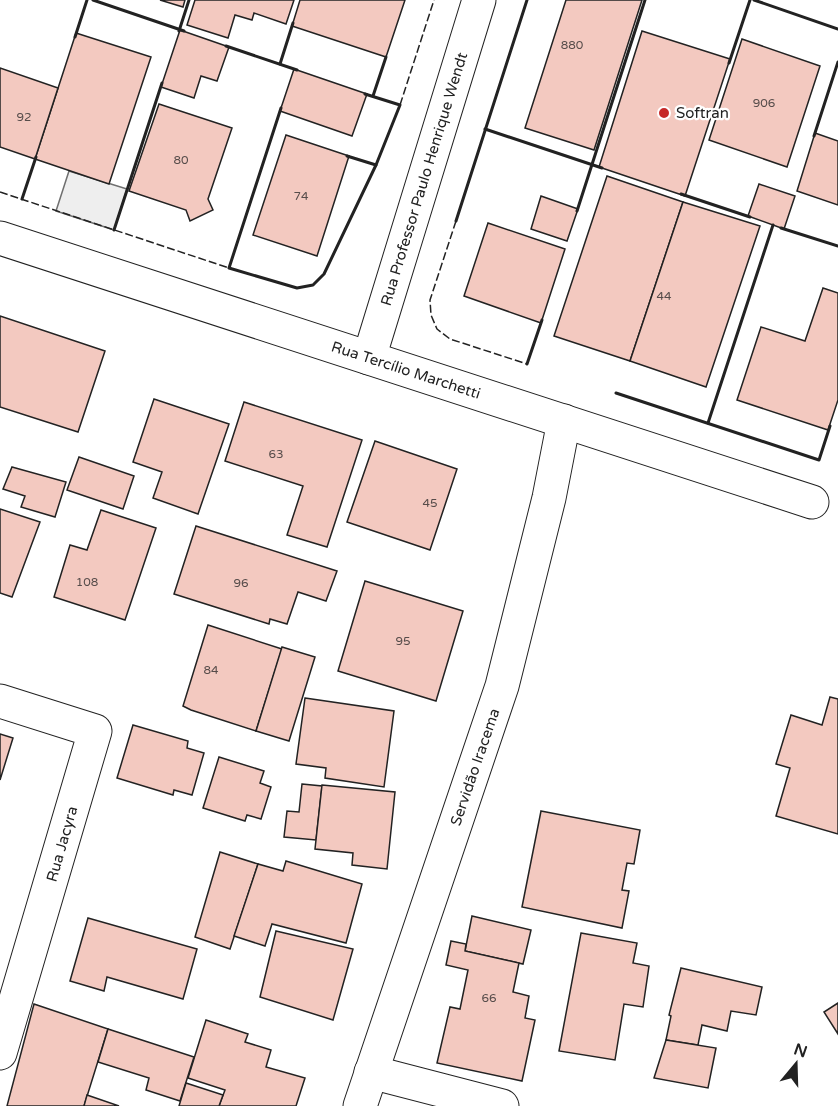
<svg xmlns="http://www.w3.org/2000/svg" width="838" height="1106" font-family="'Varela Round',sans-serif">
<rect width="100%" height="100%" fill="#fff"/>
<path fill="#eee" stroke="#6f6f6f" stroke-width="1.5" d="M69 171 127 189 114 230 56 211Z"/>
<g fill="#f3c9c0" stroke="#222" stroke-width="1.5">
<path d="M160 0H185L183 7Z"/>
<path d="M195 0H294L286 24 254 13 252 20 235 15 228 38 187 25Z"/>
<path d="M300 0H405L386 57 292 26Z"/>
<path d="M566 0H642L594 150 525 128Z"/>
<path d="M180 30 229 47 217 81 201 76 194 98 161 87Z"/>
<path d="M642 31 730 59 685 196 599 167Z"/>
<path d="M76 33 151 57 109 184 35 159Z"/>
<path d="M742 39 820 66 787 167 709 140Z"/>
<path d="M0 68 58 88 35 159 0 147Z"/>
<path d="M294 69 367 94 352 136 280 111Z"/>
<path d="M159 104 232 128 208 199 213 210 190 221 186 210 129 191Z"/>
<path d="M815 133 838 141V205L797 191Z"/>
<path d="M286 135 349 156 317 256 253 235Z"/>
<path d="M607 176 683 202 630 361 554 336Z"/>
<path d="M759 184 795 196 784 229 748 216Z"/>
<path d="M541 196 578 209 567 241 531 229Z"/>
<path d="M683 202 760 226 706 387 630 361Z"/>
<path d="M488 223 565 249 541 323 464 296Z"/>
<path d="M823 288 838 293V400L828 430 737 400 761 327 805 341Z"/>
<path d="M0 316 105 351 78 432 0 407Z"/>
<path d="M154 399 229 424 198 514 153 498 162 472 133 462Z"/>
<path d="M244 402 362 440 327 547 287 535 303 486 225 461Z"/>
<path d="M375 441 457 469 430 550 347 522Z"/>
<path d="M79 457 134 476 123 509 67 490Z"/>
<path d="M12 467 66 482 55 517 21 507 25 496 3 489Z"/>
<path d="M0 509 40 522 12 597 0 593Z"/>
<path d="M101 510 156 528 125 620 54 597 70 545 87 550Z"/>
<path d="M196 526 337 571 326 601 298 592 287 624 270 619 269 624 174 594Z"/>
<path d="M365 581 463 611 436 701 338 671Z"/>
<path d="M208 625 282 649 256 731 191 710 183 706Z"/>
<path d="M282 647 315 657 289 741 256 731Z"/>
<path d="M830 697 838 699V834L776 816 790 768 776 764 791 715 822 725Z"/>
<path d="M305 698 394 711 384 787 325 778 326 768 296 764Z"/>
<path d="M133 725 188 741 187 748 204 753 192 795 174 790 173 795 117 778Z"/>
<path d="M0 734 13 738 0 780Z"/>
<path d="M219 757 264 771 260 783 271 787 261 819 247 815 245 821 203 808Z"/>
<path d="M302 784 322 786 316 840 284 837 287 811 299 812Z"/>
<path d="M322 785 395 792 387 869 352 865 353 853 315 849Z"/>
<path d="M541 811 640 830 634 864 627 863 622 890 629 891 622 928 522 907Z"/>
<path d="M220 852 258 864 230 949 195 937Z"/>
<path d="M286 861 362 884 346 943 272 924 265 946 234 936 258 864 283 871Z"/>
<path d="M472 916 531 930 523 964 465 951Z"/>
<path d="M88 918 197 949 183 999 107 977 104 991 70 981Z"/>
<path d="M276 931 353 949 333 1020 260 997Z"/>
<path d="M581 933 637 943 633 963 649 966 643 1007 624 1004 615 1060 559 1051Z"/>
<path d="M451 941 466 944 465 951 519 963 513 992 529 996 525 1018 535 1020 522 1081 437 1063 450 1007 460 1009 468 970 446 965Z"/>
<path d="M681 968 762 987 756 1015 731 1011 727 1031 702 1025 698 1045 666 1040 671 1016 669 1015Z"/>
<path d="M838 1003V1034L824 1012Z"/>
<path d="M34 1004 108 1029 84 1106H7Z"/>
<path d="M206 1020 248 1034 245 1042 271 1050 266 1067 305 1078 296 1106H219L225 1090 188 1078Z"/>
<path d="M108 1029 194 1057 180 1101 146 1090 149 1078 98 1062Z"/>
<path d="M666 1040 716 1048 708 1088 654 1078Z"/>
<path d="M186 1083 223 1095 219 1106H179Z"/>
<path d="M87 1095 119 1106H84Z"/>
</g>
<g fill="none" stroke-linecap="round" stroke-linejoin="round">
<defs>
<g id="street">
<path d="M0 238 812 502"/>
<path d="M369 358 479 0"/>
<path d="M0 701 95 731 0 1053"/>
<path d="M371 1072 502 1106"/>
<path d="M360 1106 502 686 549 498 564 421"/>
</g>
</defs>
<use href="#street" stroke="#222" stroke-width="35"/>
<use href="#street" stroke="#fff" stroke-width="33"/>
<g stroke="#222" stroke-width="1.5" stroke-dasharray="8 3" stroke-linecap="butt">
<path d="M400 105 434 0"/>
<path d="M0 192 229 268"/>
<path d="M456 221 430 300 431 315 437 329 450 339 527 364"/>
</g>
<g stroke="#222" stroke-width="3">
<path d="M93 0 184 31"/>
<path d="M754 0 838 29"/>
<path d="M179 31 189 0"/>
<path d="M75 37 87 0"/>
<path d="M226 46 297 70"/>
<path d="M729 63 750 0"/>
<path d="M280 64 293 23"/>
<path d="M373 96 386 57"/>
<path d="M281 108 229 268 297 288 313 285 324 274 376 165 400 105 365 94"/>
<path d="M485 129 602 168"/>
<path d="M814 136 838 62"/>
<path d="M347 156 376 165"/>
<path d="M681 194 750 217"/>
<path d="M22 199 36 157"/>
<path d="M577 211 645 0"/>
<path d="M456 221 527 0"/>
<path d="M781 228 838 246"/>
<path d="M114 230 162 83"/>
<path d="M527 364 542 320"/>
<path d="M616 393 819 460 830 426"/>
<path d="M708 423 773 225"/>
</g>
</g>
<circle fill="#c62828" stroke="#fff" stroke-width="2" cx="664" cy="113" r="6"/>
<g text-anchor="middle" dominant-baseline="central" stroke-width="4.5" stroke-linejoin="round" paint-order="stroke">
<g font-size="12" fill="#564c4a">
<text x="572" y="45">880</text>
<text x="764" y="103">906</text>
<text x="24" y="117">92</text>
<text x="181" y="160">80</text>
<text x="301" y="196">74</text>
<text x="664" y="296">44</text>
<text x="276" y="454">63</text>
<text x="430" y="503">45</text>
<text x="87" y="582">108</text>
<text x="241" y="583">96</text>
<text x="403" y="641">95</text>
<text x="211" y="670">84</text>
<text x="489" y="998">66</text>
</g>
<g font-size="15" fill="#222" stroke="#fff" text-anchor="start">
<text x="676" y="113">Softran</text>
</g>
<g font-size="15" fill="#222" stroke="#fff">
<text transform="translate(424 179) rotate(-73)">Rua Professor Paulo Henrique Wendt</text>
<text transform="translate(406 370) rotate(18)">Rua Tercílio Marchetti</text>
<text transform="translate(475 767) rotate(-71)">Servidão Iracema</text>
<text transform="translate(62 844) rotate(-74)">Rua Jacyra</text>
</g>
</g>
<g transform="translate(796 1064) rotate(19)" stroke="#ffffff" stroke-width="4.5" paint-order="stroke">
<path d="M0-4.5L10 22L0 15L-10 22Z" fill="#222222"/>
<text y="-9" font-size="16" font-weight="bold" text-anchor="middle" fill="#222222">N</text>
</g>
</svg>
